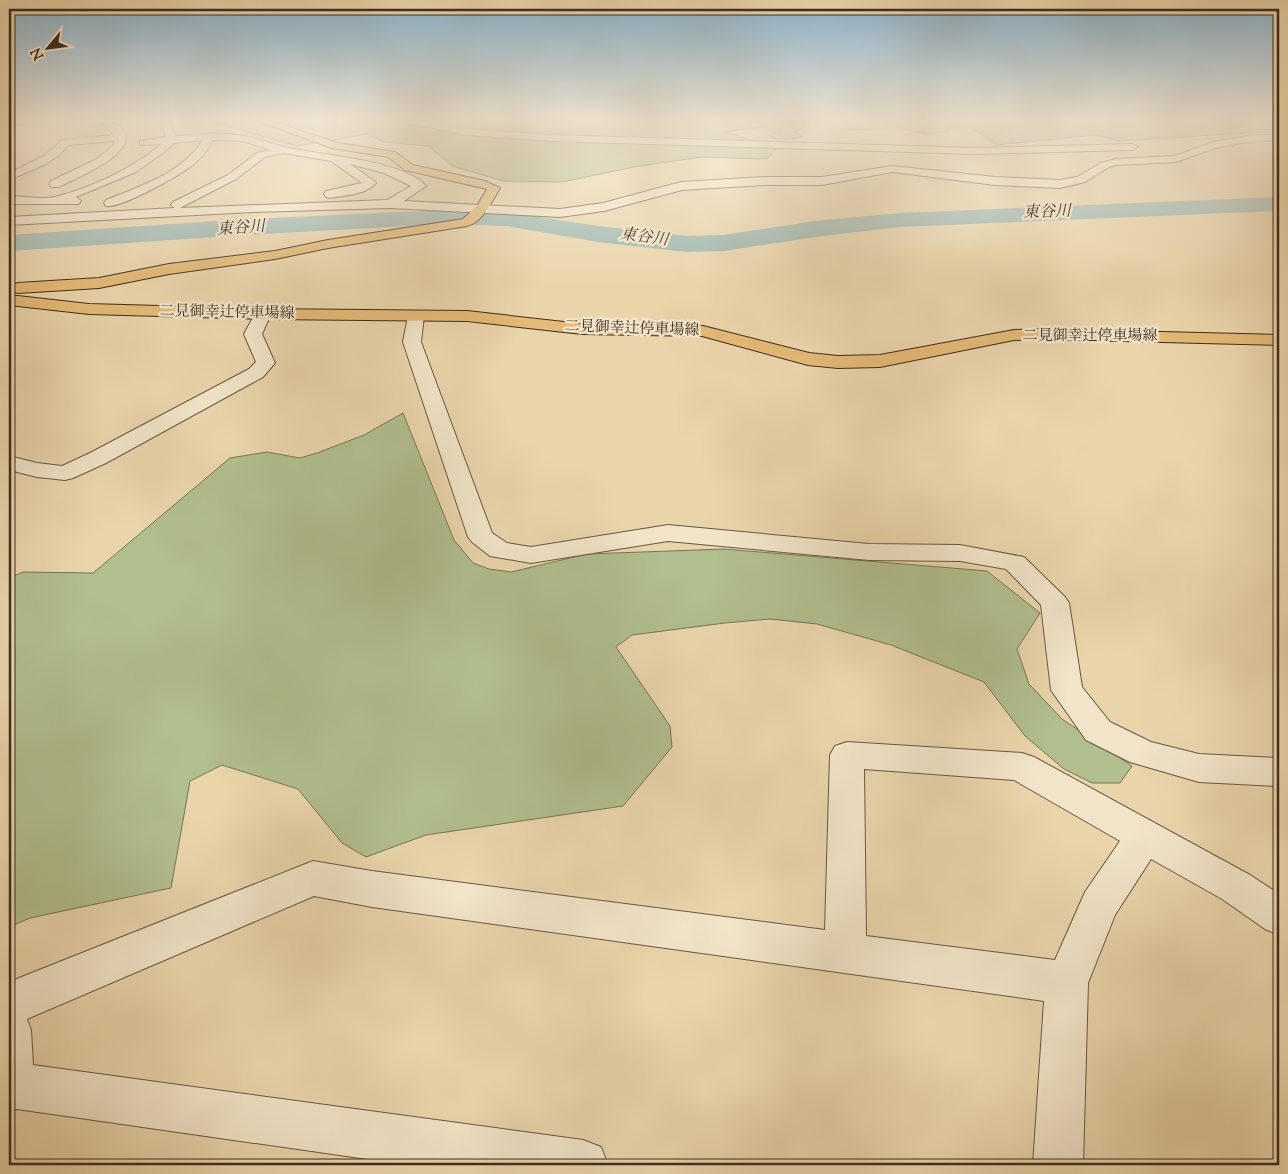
<svg xmlns="http://www.w3.org/2000/svg" width="1288" height="1174" font-family="'Sorts Mill Goudy','Noto Serif JP',serif">
<rect width="100%" height="100%" fill="#ead5ab"/>
<filter id="stains"><feTurbulence type="fractalNoise" baseFrequency=".004" numOctaves="4"/><feColorMatrix values="0 0 0 0 .2 0 0 0 0 .09 0 0 0 0 .02 0 0 0 .5 -.17"/></filter>
<radialGradient id="worn" r=".72"><stop offset=".6" stop-color="#630" stop-opacity="0"/><stop offset="1" stop-color="#630" stop-opacity=".3"/></radialGradient>
<g fill="#b1be8d" stroke="#787658">
<path d="M212 120H792L807 125 796 132 803 137 778 140 770 136 780 129 771 126 726 132 777 148 767 159 701 157 634 167 562 182 503 181 452 166 428 146 384 142 367 134 297 146 216 123Z"/>
<path d="M849 120H1279V131L1120 141 1094 135 997 145 971 128H953L948 132 925 134 897 127 864 130 840 129 849 124Z"/>
<path d="M403 413 454 540 473 563 489 569 511 572 587 554 724 549 987 571 1040 613 1017 649 1029 684 1062 719 1132 766 1120 783H1092L1064 769 1025 736 984 682 891 645 817 624 770 619 725 623 632 635 616 647 670 726 672 747 623 806 426 835 366 857 342 843 298 789 222 765 190 781 171 888 30 918 9 927V578L23 572 93 573 230 458 267 452 300 458 317 453 364 435Z"/>
</g>
<path fill="#9ab7b2" stroke="#758079" d="M710 120H750L771 126 732 130Z"/>
<g fill="none" stroke-linecap="round" stroke-linejoin="round">
<path fill="#9ab7b2" fill-rule="evenodd" d="M1279 197V211L900 227 815 237 724 251 687 252 598 242 507 226 443 224 246 235 9 251V235L246 219 443 210 507 212 598 226 687 236 724 235 815 221 900 213Z"/>
<defs>
<g id="minor">
<path d="M9 120H35L30 123 9 125Z"/>
<path d="M99 120C107 120 117 122 123 130 140 153 74 179 59 187H51L49 184 51 181 97 159 114 145V141L69 145 58 156 44 165 9 180V173L44 156 62 140 114 135Z"/>
<path d="M152 120H164L170 123 176 136C196 135 217 132 237 135 253 136 269 143 285 147 318 155 404 160 426 186L404 201 560 209 603 203 681 182 766 177H822L892 166 995 177 1060 180 1077 177 1101 163 1116 159 1175 156 1213 142 1248 136 1279 134V140L1248 142 1215 148 1176 162 1116 165 1109 167 1085 182 1060 188 995 185 892 172 822 185H766L682 190 604 211 560 217 390 208 253 212 9 225V217L175 208 171 205 173 202 228 175 257 153 271 150 243 141 213 140C208 149 202 158 194 164 181 175 120 209 106 206L104 203 106 200C140 186 181 174 203 140L174 143 163 153 136 172 76 197 81 201 79 204H9V196C23 196 41 200 55 197 88 189 136 167 161 144L140 145V141L166 137 163 127ZM284 153 331 161 362 183 326 191 324 194 326 197 330 198C345 195 366 195 376 183L374 181 350 164 384 173 411 186 387 200 180 208 236 179 265 157Z"/>
<path d="M401 120H419L469 129 552 135 976 148 1133 144 1138 147 1133 150 976 154 552 141 469 135 406 123Z"/>
<path d="M263 309 269 310 271 314 262 334 275 363 263 377 106 463 73 478 65 480 37 477 9 470V456L37 463 62 466 90 453 249 369 256 362 244 334 257 310Z"/>
<path d="M416 311 422 312 424 316 421 342 492 533 507 543 531 547 668 525 869 544 960 545 1024 557 1065 597 1069 603 1082 687 1110 722 1151 742 1199 754 1279 758V786L1199 782 1130 762 1086 740 1051 690 1041 605 1006 569 960 561 869 560 668 541 531 563 490 556 472 542 468 537 403 342 408 316 410 312Z"/>
<path d="M847 742 1022 753 1034 757 1250 875 1279 894V935L1265 929 1222 899 1151 859 1115 915 1088 983 1083 1165H1033L1044 1001 372 907 314 896 27 1019 31 1030 33 1065 583 1140 601 1147 608 1165H409L17 1109 9 1112V982L313 861 372 871 825 930 830 755 835 746ZM864 769 1014 780 1120 841 1085 892 1055 960 866 936Z"/>
</g>
<g id="major">
<path d="M255 120H268L338 143 395 152 413 165 485 181 500 188C492 201 483 222 467 226L328 248 275 259 169 274 99 288 18 293 12 291 10 288 12 285 18 283 99 278 169 264 275 251 328 240 463 219 477 206 487 189 405 170 388 157 332 148Z"/>
<path d="M9 295 89 304 263 309 467 311 582 324 703 326 809 353 838 356 880 355 1014 330 1042 329 1279 335V345L1042 339 1014 340 880 367 838 368 808 365 702 336 582 334 467 321 263 319 89 314 9 305Z"/>
</g>
</defs>
<use href="#minor" stroke="#695845" stroke-width="2"/>
<use href="#major" stroke="#3e2e23" stroke-width="2"/>
<use href="#minor" fill="#f1e4c8" fill-rule="evenodd"/>
<use href="#major" fill="#e5ba76" fill-rule="evenodd"/>
</g>
<linearGradient id="sky" x2="0" y2="1"><stop stop-color="#89b5d2"/><stop offset="0.42" stop-color="#f6ecd9"/><stop offset="1" stop-color="#f6ecd9" stop-opacity="0"/></linearGradient>
<rect width="1288" height="284" fill="url(#sky)"/>
<g text-anchor="middle" dominant-baseline="central" stroke-width="5" stroke-linejoin="round" paint-order="stroke">
<g font-size="15" fill="#3e2e23" stroke="#f1e4c8">
<text transform="translate(227 313) rotate(1)">二見御幸辻停車場線</text>
<text transform="translate(632 329) rotate(2)">二見御幸辻停車場線</text>
<text x="1090" y="336">二見御幸辻停車場線</text>
</g>
<g font-size="16" font-style="italic" fill="#504940" stroke="#f1e4c8">
<text transform="translate(1047 213) rotate(-2)">東谷川</text>
<text transform="translate(241 229) rotate(-4)">東谷川</text>
<text transform="translate(644 238) rotate(8)">東谷川</text>
</g>
</g>
<rect width="1288" height="1174" fill="none" stroke="#ead5ab" stroke-width="30"/>
<rect x="10" y="10" width="1268" height="1154" fill="none" stroke="#3e2e23" stroke-width="2.5"/>
<rect x="15" y="15" width="1258" height="1144" fill="none" stroke="#3e2e23"/>
<g transform="translate(48 48) rotate(241)" stroke="#f1e4c8" stroke-width="4" paint-order="stroke">
<path d="M0-4L9 19L0 12L-9 19Z" fill="#3e2e23"/>
<text y="-8" font-size="14" font-weight="bold" text-anchor="middle" fill="#3e2e23">N</text>
</g>
<rect width="100%" height="100%" filter="url(#stains)"/>
<rect width="100%" height="100%" fill="url(#worn)"/>
</svg>
